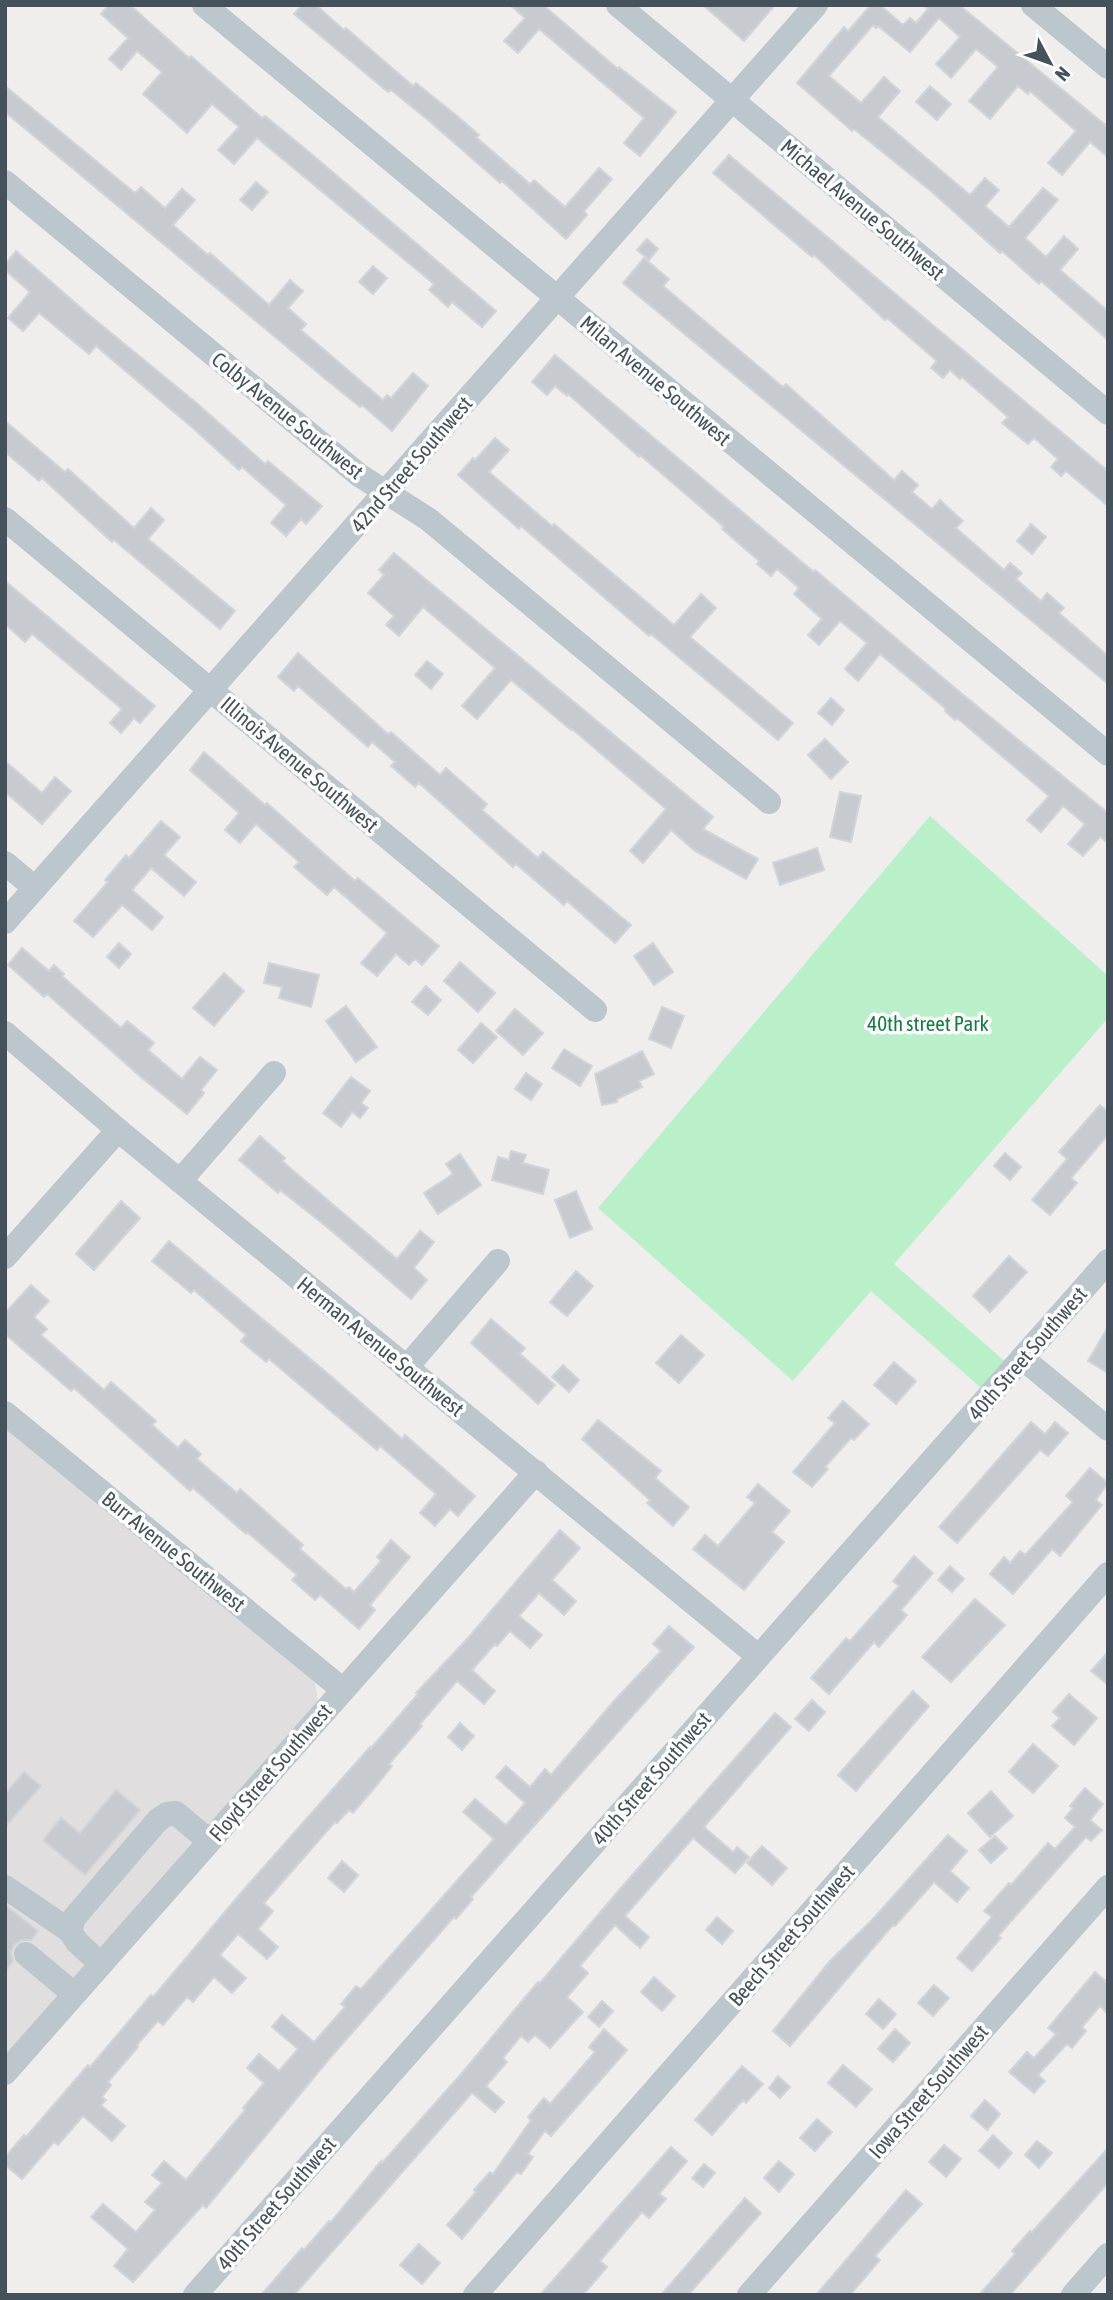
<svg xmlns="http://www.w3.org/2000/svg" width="1113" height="2300" font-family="'Asap Condensed',sans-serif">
<rect width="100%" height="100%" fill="#f0eded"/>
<path fill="#e1dedf" d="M5 1423 315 1682 318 1701 5 2059Z"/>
<path fill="#b9efc9" d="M930 816 1108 976V1018L894 1264 1009 1365 989 1395 871 1291 793 1381 598 1208Z"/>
<g fill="#c7cbd0" stroke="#d1d4d9" stroke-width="2">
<path d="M109 5H130L189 58 191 56 262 118 265 116 302 146 496 311 482 327 452 302 448 307 429 290 434 284 257 138 234 164 218 150 239 127 212 104 187 133 143 94 162 72 137 51 121 70 109 59 128 38 101 14Z"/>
<path d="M302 5H316L344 30 346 28 413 86 416 83 456 115 479 135 476 137 530 184 534 180 565 207 599 168 612 179 584 211 587 215 566 239 502 181 500 183 428 120 391 90 388 92 294 14Z"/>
<path d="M510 5H543L618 69 619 67 676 112 640 156 624 143 644 118 539 29 518 53 504 41 525 18Z"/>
<path d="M703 5H775L744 41Z"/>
<path d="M871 5H880L903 25 910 18 916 23 928 9 924 5H959L1108 127V157L1090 142 1062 175 1048 163 1076 131 1030 91 1028 94 1018 86 990 119 969 101 998 67 976 49 951 78 936 64 960 37 939 18 910 52 878 26 876 28 873 25 829 76 861 103 884 77 900 91 878 117 970 195 985 178 999 190 985 206 1009 227 1043 188 1058 200 1025 238 1046 257 1064 236 1078 249 1060 270 1108 311V340L1041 281 1039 284 1002 251 1000 253 932 192 854 129 852 131 797 83 844 27 848 31Z"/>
<path d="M5 86 135 193 141 187 165 208 182 189 195 200 173 225 208 255 210 253 269 305 290 280 303 291 288 308 306 324 301 330 383 400 387 395 391 398 413 373 428 386 392 431 362 405 360 407 323 377 5 112Z"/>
<path d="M930 86 951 104 937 120 916 102Z"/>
<path d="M729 155 1108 471V506L1066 471 1061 476 1051 467 1058 459 1034 438 1028 444 1002 423 1008 417 962 377 960 379 950 370 943 378 931 368 937 361 887 318 885 320 814 255 812 257 713 173Z"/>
<path d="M256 182 268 192 252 210 240 200Z"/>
<path d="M647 239 658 249 649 260 637 250Z"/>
<path d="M16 251 88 314 199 405 265 464 268 461 322 506 306 524 301 519 286 536 271 523 286 505 242 467 239 470 194 429 96 346 89 354 39 313 23 331 8 318 30 292 5 270V264Z"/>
<path d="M644 258 669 279 663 286 783 387 786 384 894 480 902 471 918 485 912 492 932 509 940 500 963 521 956 528 1004 570 1010 563 1022 573 1016 579 1041 601 1047 593 1064 608 1059 613 1108 656V684L623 283Z"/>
<path d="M373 266 387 278 373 294 359 282Z"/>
<path d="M555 355 814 572 815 570 961 693 1108 813V843L1100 837 1083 856 1068 844 1085 824 1063 806 1041 832 1027 820 1049 796 957 718 955 720 945 711 946 709 880 654 858 681 845 669 867 643 840 621 819 645 808 635 822 619 794 594 799 588 777 569 771 576 757 564 759 561 722 529 724 527 640 455 639 457 568 394 567 396 555 386 547 395 532 382Z"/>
<path d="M5 421 65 472 68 469 134 528 151 508 164 520 148 539 235 611 220 629 114 540 112 542 42 478 39 481 5 452Z"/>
<path d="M495 438 509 450 489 472 552 526 554 524 674 625 701 594 716 608 690 637 793 723 778 740 651 634 649 636 521 526 519 529 458 475 473 458 475 460Z"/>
<path d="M1031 524 1046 537 1032 554 1017 541Z"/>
<path d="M394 553 713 817 703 829 758 859 746 879 695 851 671 830 643 863 630 851 666 809 572 729 571 730 511 680 477 719 462 706 495 668 423 607 399 636 386 625 394 616 368 593 384 575 379 570Z"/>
<path d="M5 581 155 706 140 723 134 718 121 733 110 723 122 709 32 634 25 642 5 624Z"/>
<path d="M298 653 388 734 391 732 440 775 446 768 487 804 482 810 538 858 543 852 631 925 615 943 567 901 564 905 516 864 513 867 419 783 415 787 391 766 395 762 372 742 368 747 298 686 294 691 278 677Z"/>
<path d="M427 661 443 674 431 689 415 675Z"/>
<path d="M831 698 844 710 832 725 818 713Z"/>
<path d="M825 739 848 762 831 779 808 755Z"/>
<path d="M204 752 265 805 267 803 355 881 358 878 439 946 422 965 415 959 409 965 396 954 377 976 361 963 387 933 334 887 327 895 294 867 299 862 256 824 240 843 225 830 239 813 190 770Z"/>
<path d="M5 761 42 793 55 777 71 791 42 824 5 792Z"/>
<path d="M840 792 861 796 851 842 830 837Z"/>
<path d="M161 821 180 837 164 855 196 882 184 896 151 868 132 890 163 917 152 930 122 905 93 937 74 921 108 882 105 880 126 855 129 858Z"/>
<path d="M817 848 824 870 780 885 773 863Z"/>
<path d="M119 943 131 954 119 968 107 957Z"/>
<path d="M653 943 673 972 654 985 634 956Z"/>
<path d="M22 948 49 971 54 965 64 974 62 976 121 1028 127 1021 154 1043 148 1050 182 1079 200 1057 217 1070 201 1090 204 1093 187 1114 142 1078 47 994 44 997 8 965Z"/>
<path d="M460 962 495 993 478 1012 444 981Z"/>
<path d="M269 963 319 975 311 1007 279 998 282 987 264 983Z"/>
<path d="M224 973 244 991 214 1026 193 1008Z"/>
<path d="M426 986 441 1000 428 1015 412 1002Z"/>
<path d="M346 1006 377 1047 356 1062 326 1021Z"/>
<path d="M662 1007 684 1016 671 1048 649 1039Z"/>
<path d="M515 1009 543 1033 523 1055 496 1031Z"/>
<path d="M481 1023 497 1037 473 1063 458 1050Z"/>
<path d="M564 1049 592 1066 580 1086 552 1068Z"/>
<path d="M642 1051 654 1074 639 1081 642 1087 617 1099V1102L602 1105 595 1074Z"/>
<path d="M526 1073 542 1084 531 1100 515 1089Z"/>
<path d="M351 1077 370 1091 361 1103 368 1108 360 1118 352 1112 341 1127 323 1113Z"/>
<path d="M1100 1105 1108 1112V1135L1071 1178 1077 1183 1050 1215 1032 1200 1067 1159 1059 1152Z"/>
<path d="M260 1136 285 1158 282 1161 397 1259 420 1231 434 1242 414 1268 427 1280 411 1299 327 1227 280 1190 278 1193 239 1160Z"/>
<path d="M511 1151 526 1155 523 1163 549 1170 543 1194 492 1180 498 1157 509 1160Z"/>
<path d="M1005 1153 1021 1167 1010 1180 994 1166Z"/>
<path d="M460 1154 481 1185 438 1214 424 1193 453 1174 446 1164Z"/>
<path d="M576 1191 592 1229 570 1238 555 1200Z"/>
<path d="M121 1201 140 1218 94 1270 76 1254Z"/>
<path d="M169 1241 332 1377 402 1439 405 1435 475 1496 458 1516 450 1509 435 1526 420 1513 436 1494 380 1446 377 1450 269 1359 266 1362 241 1341 246 1335 194 1290 191 1293 152 1261Z"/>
<path d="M1009 1256 1027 1272 990 1312 973 1296Z"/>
<path d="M576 1271 593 1286 567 1316 550 1302Z"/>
<path d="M31 1285 49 1301 34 1317 47 1329 41 1335 104 1390 111 1382 156 1421 152 1425 178 1448 185 1440 201 1454 197 1459 237 1493 240 1489 265 1511 303 1545 300 1549 346 1589 349 1587 354 1592 381 1561 377 1557 391 1540 410 1557 370 1605 375 1610 359 1629 320 1595 315 1600 292 1580 297 1575 247 1532 246 1534 193 1488 190 1491 74 1388 71 1391 5 1334V1313Z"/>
<path d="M491 1319 525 1348 520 1354 555 1385 538 1404 471 1343Z"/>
<path d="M1108 1327V1373L1088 1361Z"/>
<path d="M681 1335 704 1355 679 1383 656 1363Z"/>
<path d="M894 1362 916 1381 896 1404 874 1385Z"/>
<path d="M563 1365 579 1380 569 1392 552 1377Z"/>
<path d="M843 1401 869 1424 854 1440 851 1438 825 1467 828 1469 812 1487 793 1472 835 1423 828 1418Z"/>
<path d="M598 1420 661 1471 655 1478 689 1507 673 1526 647 1503 650 1500 582 1439Z"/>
<path d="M1031 1422 1045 1434 1055 1422 1068 1433 1048 1456 1040 1450 957 1543 939 1527Z"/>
<path d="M1090 1468 1108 1483 1096 1500 1102 1505 1060 1556 1052 1549 1013 1594 990 1574 1004 1557 1010 1563 1020 1551 1025 1555 1073 1502 1066 1496Z"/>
<path d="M758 1484 790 1511 772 1532 784 1542 744 1590 693 1549 705 1535 718 1546 755 1503 747 1497Z"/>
<path d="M560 1530 580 1548 552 1580 576 1601 564 1615 539 1593 519 1616 542 1635 530 1648 510 1631 497 1646 495 1644 472 1670 495 1691 484 1704 457 1681 420 1724 422 1726 389 1764 392 1766 377 1785 353 1813 349 1810 337 1823 335 1822 264 1903 273 1911 258 1929 278 1947 267 1959 238 1934 220 1955 246 1978 232 1993 214 1977 193 2002 187 1997 163 2025 158 2021 137 2045 138 2047 108 2082 111 2085 102 2097 106 2100 101 2105 125 2126 112 2141 83 2116 58 2145 54 2142 22 2179 5 2165V2157L24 2135 26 2137 88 2065 90 2067 151 1995 153 1997 246 1887 370 1747 371 1748 418 1694 416 1693 468 1638Z"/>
<path d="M914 1556 933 1573 901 1610 907 1615 879 1647 874 1642 829 1694 811 1678 846 1638 850 1641 899 1586 893 1581Z"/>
<path d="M950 1566 964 1579 952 1592 938 1580Z"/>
<path d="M975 1599 1005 1625 951 1682 922 1657Z"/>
<path d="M669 1626 694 1647 517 1845 471 1897 473 1899 456 1919 454 1917 330 2058 206 2208 203 2205 133 2282 114 2266 128 2249 91 2217 103 2204 136 2232 155 2210 145 2202 162 2183 152 2175 164 2161 186 2180 245 2110 243 2108 264 2083 247 2068 259 2054 279 2071 298 2049 272 2027 282 2015 314 2042 345 2007 341 2004 356 1986 361 1989 494 1839 463 1812 475 1799 506 1825 525 1803 496 1777 506 1766 530 1787 545 1769 551 1775 613 1702 661 1651 653 1644Z"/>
<path d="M1108 1652V1685L1091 1671Z"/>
<path d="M913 1691 929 1706 856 1791 838 1775Z"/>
<path d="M1069 1694 1097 1718 1074 1745 1052 1726 1060 1718 1053 1712Z"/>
<path d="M812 1700 825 1712 809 1731 795 1719Z"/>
<path d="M775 1713 791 1727 704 1827 733 1852 737 1847 749 1857 735 1873 693 1838 625 1916 649 1937 640 1948 615 1925 580 1966 588 1973 567 1997 583 2012 550 2048 535 2035 528 2042 521 2036 503 2058 507 2062 486 2086 504 2102 495 2112 472 2093 294 2295H261L302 2248 304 2250 329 2221 331 2222 381 2161 382 2163 462 2073 522 2001 538 1982 540 1983 620 1889Z"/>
<path d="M460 1723 474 1736 462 1750 448 1737Z"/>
<path d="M1033 1744 1058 1766 1033 1793 1009 1772Z"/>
<path d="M24 1772 41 1786 5 1827V1794Z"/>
<path d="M1085 1788 1103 1804 1090 1820 1102 1830 1091 1841 1086 1837 998 1936 1001 1938 972 1971 957 1958 992 1917 984 1911 1009 1883 1011 1885 1048 1843 1055 1849 1075 1827 1065 1818 1073 1808 1070 1806Z"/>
<path d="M116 1790 140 1810 85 1875 43 1840 61 1818 80 1833Z"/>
<path d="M991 1791 1013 1816 990 1837 968 1813Z"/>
<path d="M948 1835 967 1851 950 1871 969 1888 957 1902 934 1882 895 1926 893 1925 874 1947 790 2046 773 2031 830 1961 872 1920Z"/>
<path d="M995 1836 1007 1848 991 1863 979 1850Z"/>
<path d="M762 1846 787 1868 772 1885 747 1863Z"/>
<path d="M342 1861 358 1875 344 1892 328 1878Z"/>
<path d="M5 1905 38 1931 31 1940H22L14 1945 11 1952 13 1961 5 1972Z"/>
<path d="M717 1917 733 1931 722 1944 706 1930Z"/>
<path d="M1095 1972 1108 1983V2014L1100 2006 1082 2027 1086 2031 1072 2048 1067 2044 1038 2075 1045 2081 1034 2093 1009 2072 1027 2052 1034 2058 1056 2034 1048 2028Z"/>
<path d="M654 1977 675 1996 662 2011 641 1992Z"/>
<path d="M934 1985 949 1998 933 2016 918 2003Z"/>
<path d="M879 1999 896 2014 883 2029 866 2014Z"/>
<path d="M602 2001 613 2011 599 2027 588 2017Z"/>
<path d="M604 2029 627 2050 551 2136 545 2131 528 2154 533 2157 521 2174 517 2172 462 2239 447 2225 476 2192 474 2190 490 2172 493 2174 531 2120 528 2117 544 2098 550 2104 595 2052 589 2047Z"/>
<path d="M895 2029 910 2043 893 2062 878 2049Z"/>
<path d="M843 2065 872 2089 856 2107 828 2083Z"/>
<path d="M742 2066 763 2084 746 2103 743 2100 712 2135 695 2120Z"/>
<path d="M778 2076 790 2087 780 2098 769 2088Z"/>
<path d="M985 2100 1000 2114 987 2130 971 2116Z"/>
<path d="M817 2119 832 2132 815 2151 800 2138Z"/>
<path d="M993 2135 1012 2153 999 2168 979 2151Z"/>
<path d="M1037 2141 1052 2153 1039 2168 1025 2155Z"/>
<path d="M944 2145 961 2159 946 2177 929 2162Z"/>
<path d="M671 2147 687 2161 659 2194 666 2199 649 2218 642 2212 600 2261 607 2267 583 2295H540Z"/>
<path d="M1108 2148V2183L1091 2202 1010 2295H979L1015 2254 1012 2251 1030 2231 1032 2232Z"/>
<path d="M779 2161 794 2174 779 2192 764 2178Z"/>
<path d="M704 2164 715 2173 703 2187 692 2178Z"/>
<path d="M906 2190 922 2204 875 2256 880 2260 850 2295H816Z"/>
<path d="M745 2198 761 2213 688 2295H661Z"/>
<path d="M419 2244 440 2263 422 2284 400 2265Z"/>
</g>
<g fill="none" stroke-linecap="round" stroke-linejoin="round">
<g stroke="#bbc6cd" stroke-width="24">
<path d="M204 5 1108 754"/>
<path d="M618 5 1108 413"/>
<path d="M1033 5 1108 67"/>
<path d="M5 182 359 475 428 519 769 802"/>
<path d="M5 519 595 1010"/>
<path d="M5 863 35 888"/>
<path d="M5 922 816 5"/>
<path d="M5 1033 118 1130 758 1656"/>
<path d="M180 1181 274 1073"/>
<path d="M5 1257 118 1130"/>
<path d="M1022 1358 1108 1429"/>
<path d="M406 1368 498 1261"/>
<path d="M5 1413 342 1689"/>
<path d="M5 1887 70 1931"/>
<path d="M26 1954 74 1994"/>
<path d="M101 1964 77 1942 70 1931 74 1918 158 1820 167 1814 176 1813 209 1841"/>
<path d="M5 2073 536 1472"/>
<path d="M195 2295 1108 1261"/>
<path d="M475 2295 1108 1574"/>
<path d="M749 2295 1108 1887"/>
<path d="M1073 2295 1108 2255"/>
</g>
</g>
<g text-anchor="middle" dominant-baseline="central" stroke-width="7" stroke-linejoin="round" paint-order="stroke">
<g font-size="21" fill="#45525b" stroke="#fff">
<text transform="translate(863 209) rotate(40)">Michael Avenue Southwest</text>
<text transform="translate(656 380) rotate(40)">Milan Avenue Southwest</text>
<text transform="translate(288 415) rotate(39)">Colby Avenue Southwest</text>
<text transform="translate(411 464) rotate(-49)">42nd Street Southwest</text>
<text transform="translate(300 764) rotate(40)">Illinois Avenue Southwest</text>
<text transform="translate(381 1346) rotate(39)">Herman Avenue Southwest</text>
<text transform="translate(1027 1353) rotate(-49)">40th Street Southwest</text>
<text transform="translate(174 1551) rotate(39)">Burr Avenue Southwest</text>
<text transform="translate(270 1772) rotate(-49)">Floyd Street Southwest</text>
<text transform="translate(651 1778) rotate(-49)">40th Street Southwest</text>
<text transform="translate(791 1935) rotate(-49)">Beech Street Southwest</text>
<text transform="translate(928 2091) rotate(-49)">Iowa Street Southwest</text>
<text transform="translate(276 2203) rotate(-49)">40th Street Southwest</text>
</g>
<g font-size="21" fill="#147e3f" stroke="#fff">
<text x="928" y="1023">40th street Park</text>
</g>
</g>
<rect width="1113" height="2300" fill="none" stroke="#45525b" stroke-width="14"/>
<g transform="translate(1050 63) rotate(131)" stroke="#ffffff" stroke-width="5" paint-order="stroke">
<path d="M0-5L12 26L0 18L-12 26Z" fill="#45525b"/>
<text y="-10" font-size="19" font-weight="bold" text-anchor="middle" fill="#45525b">N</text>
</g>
</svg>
